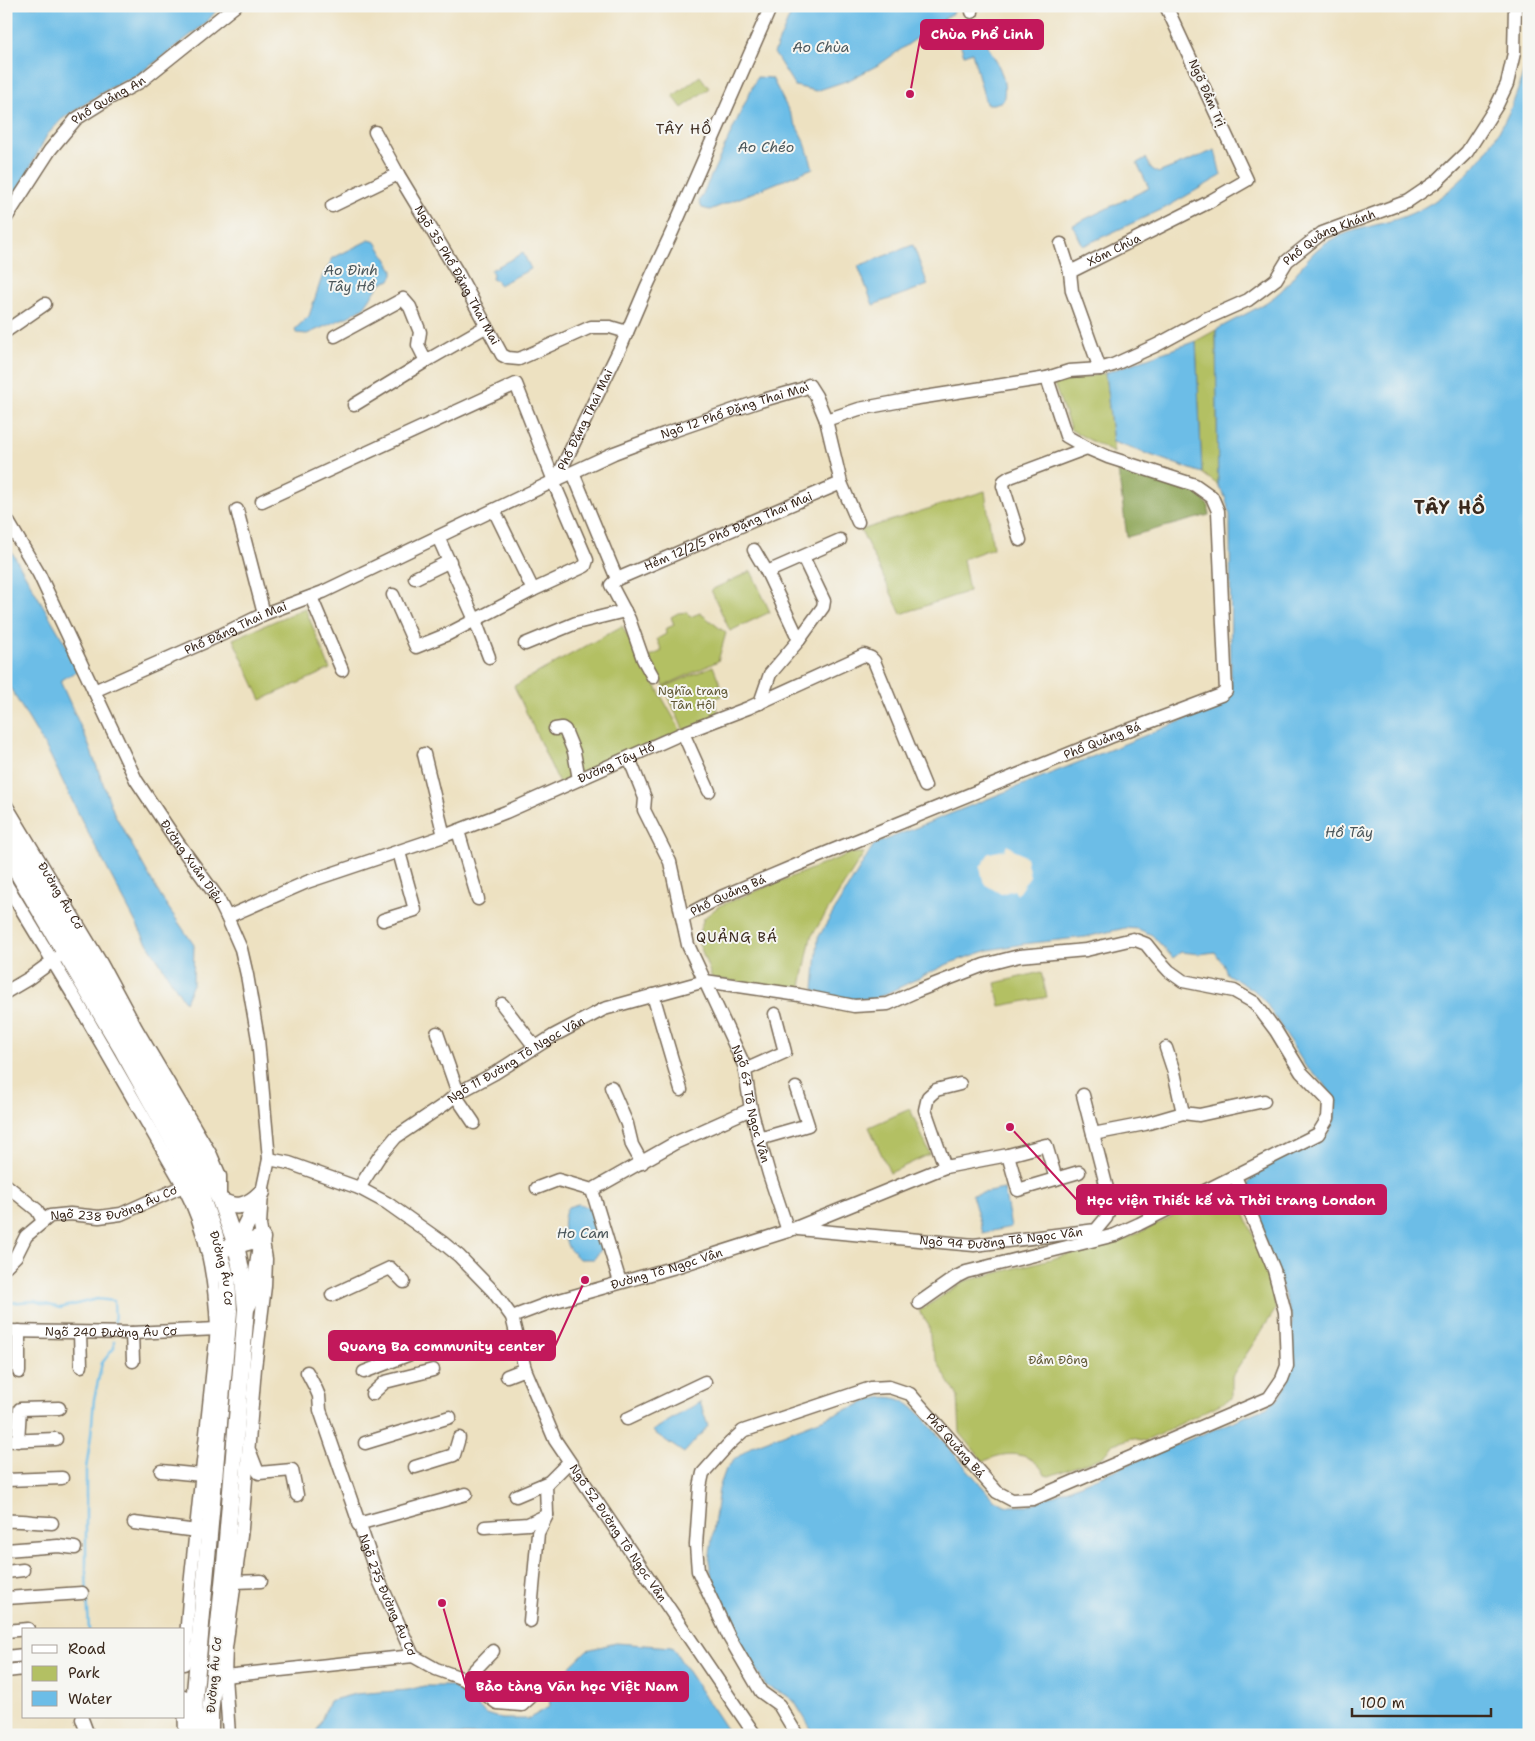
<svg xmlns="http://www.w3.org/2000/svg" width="1535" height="1741" font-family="'Shantell Sans',sans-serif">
<rect width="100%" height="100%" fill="#f6f6f2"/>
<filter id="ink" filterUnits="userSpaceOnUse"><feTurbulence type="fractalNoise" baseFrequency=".02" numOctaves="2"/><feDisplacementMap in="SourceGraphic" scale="10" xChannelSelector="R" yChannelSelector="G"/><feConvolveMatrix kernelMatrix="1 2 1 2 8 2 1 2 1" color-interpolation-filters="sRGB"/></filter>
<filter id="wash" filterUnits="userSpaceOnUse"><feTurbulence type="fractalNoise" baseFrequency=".0096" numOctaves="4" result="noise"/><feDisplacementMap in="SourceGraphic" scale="20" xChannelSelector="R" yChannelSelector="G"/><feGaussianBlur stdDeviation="1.12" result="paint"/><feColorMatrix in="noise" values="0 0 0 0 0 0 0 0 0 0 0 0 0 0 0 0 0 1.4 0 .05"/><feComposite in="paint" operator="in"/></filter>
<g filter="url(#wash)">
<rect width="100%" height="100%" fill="#ede1c1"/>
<g fill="#b3c063" stroke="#777540">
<path d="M700 76 709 88 682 108 673 96Z"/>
<path d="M1216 330 1218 485 1202 473 1196 341Z"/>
<path d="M1105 373 1114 453 1071 430 1054 384Z"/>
<path d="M985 491 993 548 963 559 969 591 901 614 861 530Z"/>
<path d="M751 571 770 612 730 631 711 590Z"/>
<path d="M305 608 330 669 261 700 233 639Z"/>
<path d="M687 612 690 617 700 613 726 633 718 661 664 686 649 657 662 651 657 639 666 634 665 629 674 625 671 617 678 613Z"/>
<path d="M622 626 681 731 559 783 514 686Z"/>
<path d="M713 666 724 694 714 700 720 716 684 731 664 687Z"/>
<path d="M851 853H864L811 937 800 991 712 978 697 938 704 918 719 906Z"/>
<path d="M1041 972 1047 997 1000 1006 995 983Z"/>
<path d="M910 1109 930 1154 890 1173 869 1127Z"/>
<path d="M1221 1187 1235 1191 1267 1268 1276 1309 1232 1376V1398L1146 1441 1132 1438 1111 1445 1103 1457 1049 1476 1045 1475C1037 1457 1017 1451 998 1456 993 1457 988 1460 983 1461L960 1433 958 1396 942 1371 931 1347 929 1326 919 1311 965 1281 1121 1241 1160 1223Z"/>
</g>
<path fill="#8ea659" stroke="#64683c" d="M1117 463 1197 493 1209 506V515L1127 537Z"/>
<g fill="#6cbde7" stroke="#547482">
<path d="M6 6H220L206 23 157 61 132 78 120 82 100 94 62 119 47 135 23 181 6 204Z"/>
<path d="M794 6H958L953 13 880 64 849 80 816 91 795 86 774 53Z"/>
<path d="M980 34C992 54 1010 77 1003 101L994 104H986L972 52 964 55 959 40Z"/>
<path d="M1529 44V1735H815L794 1701 786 1695 766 1686 735 1633 720 1613 713 1584 709 1561 719 1488 726 1469 734 1460 752 1446 874 1399C893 1394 906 1400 919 1413L993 1499 1007 1506H1027L1266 1408 1279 1398 1288 1383 1290 1366 1292 1320 1287 1302 1249 1196C1247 1186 1249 1181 1255 1173L1328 1134 1334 1120 1335 1109 1334 1100 1324 1083 1306 1067 1266 1003 1256 992 1227 974 1223 964 1215 952 1200 954 1181 952 1173 958 1152 935 1138 929 1125 928 1086 937 1023 944 989 950 950 963 875 999H854L821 994 814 990 818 938 873 846 878 843 1221 705 1228 701 1231 695 1230 515 1225 497 1218 485 1216 330C1236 318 1264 307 1281 291 1297 275 1310 250 1331 240 1351 229 1381 225 1403 217 1457 197 1499 145 1517 92 1523 77 1526 60 1529 44Z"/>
<path d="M757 77 772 78 805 143 813 168 710 210 702 208 699 202Z"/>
<path d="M1215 150 1221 176 1165 208 1083 246 1073 225 1149 188 1137 163 1146 158 1151 168 1158 173Z"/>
<path d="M369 240 376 242 393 270V275L390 280 380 284 364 307 349 316 307 334 296 333 295 329 309 316 322 277 333 258Z"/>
<path d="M913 245 928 285 873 305 858 266Z"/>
<path d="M523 253 531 269 499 285 497 281 492 279 493 274 491 270Z"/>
<path d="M1196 341 1202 473 1113 442 1105 373Z"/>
<path d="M6 542 80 669 60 681 88 743 114 813 161 897 194 945 193 984 185 1002 144 938 85 827 49 753 6 681Z"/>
<path d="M1004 1189 1011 1227 983 1233 972 1195Z"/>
<path d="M578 1204C599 1207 599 1230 603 1247L594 1259H579C576 1255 570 1251 568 1247 563 1235 561 1218 568 1207Z"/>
<path d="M700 1402 708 1426 684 1453 652 1431Z"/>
<path d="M616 1643 672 1647 730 1735H315L329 1701 355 1694 408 1690 424 1686H452L486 1714 502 1719H528L549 1707 552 1684 587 1650Z"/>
</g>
<path fill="#ede1c1" d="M1007 845 1026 857 1030 876 1017 895 1014 890 1001 894 984 884 980 868 989 853 1005 850Z"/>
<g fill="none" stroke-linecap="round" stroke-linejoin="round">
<g stroke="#6cbde7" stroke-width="2.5">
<path d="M6 1303 34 1301 60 1308 97 1299 114 1301 115 1325"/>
<path d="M89 1630 86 1575V1469L91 1435 94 1399 102 1363 114 1348V1341"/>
</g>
</g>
</g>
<g filter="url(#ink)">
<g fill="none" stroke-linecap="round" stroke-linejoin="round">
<defs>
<g id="minor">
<path d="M972 12V6"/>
<path id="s1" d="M375 132 398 174 459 275 502 355 508 358 519 359 591 327H610L627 332"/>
<path d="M332 206 398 174"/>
<path id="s2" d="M6 218 50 150 76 119 108 99 140 82 235 6"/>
<path d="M1061 244 1070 272 1072 291 1100 369"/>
<path id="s3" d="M1070 272 1207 203 1247 180 1166 6"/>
<path d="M6 331 45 304"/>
<path d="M335 336 403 299 410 307 420 332 418 345 426 361"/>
<path d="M354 405 426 361 487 326"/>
<path d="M826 420 841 483 858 522"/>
<path d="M573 473 617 579 611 585 629 619 643 659 653 677"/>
<path id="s4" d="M556 480 614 453 664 434 760 401 802 389 809 385 816 396 826 420 859 409 912 399 1047 378 1069 371 1100 369 1113 365 1157 345 1203 320 1248 300 1276 279 1287 261 1322 233 1408 201 1436 182 1467 152 1497 105 1507 84 1514 53 1515 6"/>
<path d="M262 501 516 384 554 481"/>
<path d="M237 510 264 614"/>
<path d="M494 510 533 590"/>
<path id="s5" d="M6 518 39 574 136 780 178 843 217 897 227 917 241 949 247 975 258 1039 269 1159 262 1192 260 1225 266 1259 265 1286 255 1368 242 1528 226 1648 225 1676 229 1735"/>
<path d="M438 537 475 620 489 657"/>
<path d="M1020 540 1003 486 1004 481 1010 477 1087 448"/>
<path d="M754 550 767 572"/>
<path d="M415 578 450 561"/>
<path id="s6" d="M617 579 841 483"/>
<path d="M393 595 416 647 448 634 533 590 585 566 587 560 553 481"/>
<path d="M311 597 342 670"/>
<path d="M799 640 767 572 840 540"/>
<path d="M525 644 576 623 625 611"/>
<path id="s7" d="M94 691 223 634 264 614 323 592 556 480 622 344 646 288 672 232 771 6"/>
<path d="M760 703 770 674 799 640 823 607 824 601 803 557"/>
<path d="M555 729 562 728 565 730 574 752 579 779"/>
<path d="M683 733 709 791"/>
<path d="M424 754 444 836"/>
<path id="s8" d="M629 758 645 798 644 810 670 862 688 945 744 1065 751 1109 759 1139 769 1174 788 1231"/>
<path id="s9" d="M6 805 101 963 136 1028 211 1155 220 1176V1200"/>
<path d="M458 831 478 899"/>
<path d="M6 884 75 998 183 1185C207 1231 215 1278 217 1329L190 1586 184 1664"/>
<path id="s10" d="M227 917 307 882 444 836 506 812 683 733 748 708 864 655 871 658 874 661 925 786"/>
<path id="s11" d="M683 917 721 897 797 865 1110 737 1221 695 1226 691 1218 511 1212 497 1195 485 1108 457 1087 448 1066 436 1047 378"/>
<path d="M383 920 415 910 399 852"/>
<path d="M6 992 28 979 58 957"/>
<path d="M653 995 681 1090"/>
<path d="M502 1004 535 1047"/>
<path d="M437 1033 458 1093"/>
<path d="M745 1070 785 1052 775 1014"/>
<path d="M611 1087 627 1124 632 1145 642 1163"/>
<path d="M455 1095 474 1123"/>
<path d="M1183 1113 1199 1115 1264 1101"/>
<path d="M1093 1134 1145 1124 1183 1113 1174 1072 1166 1048"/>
<path d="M759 1139 808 1125 796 1088"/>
<path d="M1008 1155 1018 1190 1079 1172"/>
<path id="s12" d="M269 1159 289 1163 359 1188 387 1203 442 1242 459 1256 493 1291 512 1317 525 1369 555 1440 755 1735"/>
<path d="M945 1167 925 1110 928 1097 936 1090 960 1084"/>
<path d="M6 1185 37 1210 43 1221"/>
<path id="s13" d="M359 1188 379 1157 396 1137 445 1104 458 1093 495 1073 553 1036 604 1009 705 981 799 995 854 1006 888 1004 917 991 984 965 1019 956 1086 950 1133 939 1146 944 1158 959 1169 971 1183 981 1234 991 1255 1003 1276 1031 1301 1072 1329 1101 1328 1118 1318 1134 1139 1224 1115 1235 966 1272 956 1277 919 1303"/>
<path d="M537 1188 558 1180 592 1190 620 1282"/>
<path d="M592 1190 675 1143 751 1109"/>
<path id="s14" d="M798 1229 974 1245 1096 1230 1106 1218 1111 1204 1083 1095"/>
<path id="s15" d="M6 1266 16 1256 26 1236 50 1216 70 1214 99 1217 121 1214 190 1183"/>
<path d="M332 1295 390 1268 404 1282"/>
<path id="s16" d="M512 1317 549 1303 672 1268 788 1231 945 1167 1008 1155 1046 1145 1056 1179"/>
<path id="s17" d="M6 1331 132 1333 217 1329"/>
<path d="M80 1333 81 1366"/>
<path d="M132 1333 133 1361"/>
<path d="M19 1372V1331"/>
<path id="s18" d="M307 1372 316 1389 319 1396 320 1410 378 1578 413 1656"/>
<path d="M364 1372 426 1348"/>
<path d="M507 1376 525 1369"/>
<path d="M372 1394 385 1382 433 1370"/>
<path d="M627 1419 705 1382"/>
<path d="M6 1441 56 1439"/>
<path d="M18 1441 20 1409 59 1408"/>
<path d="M365 1443 450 1417"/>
<path d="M250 1452 257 1470 259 1473 292 1470 297 1495"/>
<path d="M415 1467 454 1455 459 1438"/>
<path d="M161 1471 202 1475"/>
<path d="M6 1480 62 1478"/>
<path d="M516 1496 549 1482 569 1462"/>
<path d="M6 1521C22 1520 36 1523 52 1523"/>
<path d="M134 1523 197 1531"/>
<path d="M358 1524 466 1494"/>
<path d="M485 1527 528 1524 547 1515"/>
<path d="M6 1550 58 1546 75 1548"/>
<path d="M6 1572 23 1570"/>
<path d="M235 1582 261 1581"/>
<path d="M6 1598 82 1593"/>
<path d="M530 1621 538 1533 547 1515 546 1484"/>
<path d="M6 1631 28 1629"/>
<path d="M413 1656 436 1669 464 1679 497 1703 522 1705 535 1693"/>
<path d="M6 1657 24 1655"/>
<path d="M6 1671 24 1669"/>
<path d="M225 1676 413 1656"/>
<path d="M465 1680 493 1651"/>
<path d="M184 1696 185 1735"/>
<path d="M82 1719 88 1735"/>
<path id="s19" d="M797 1735 779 1705 761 1692 729 1637 698 1571 696 1545 700 1487 703 1473 729 1444 743 1431 871 1388 889 1387 910 1394 997 1492 1012 1500 1033 1499 1269 1398 1282 1379 1287 1366 1285 1312 1274 1270 1235 1176"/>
</g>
<g id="major">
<path d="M6 827 116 1014 179 1123 220 1200 236 1245 243 1280 246 1309 225 1564 210 1714V1735"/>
<path id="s20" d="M6 853 123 1051 196 1182 215 1236 227 1280 229 1311 195 1692 194 1735"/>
<path d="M220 1200C236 1210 248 1206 260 1194"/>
<path d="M236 1245 262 1192"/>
<path d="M226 1248 262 1238 254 1293 247 1307"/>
</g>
</defs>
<use href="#minor" stroke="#796a57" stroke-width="15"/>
<use href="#major" stroke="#796a57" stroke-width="19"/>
<use href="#minor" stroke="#fff" stroke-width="12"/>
<use href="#major" stroke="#fff" stroke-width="16"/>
</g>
</g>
<g text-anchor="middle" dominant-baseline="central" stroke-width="4" stroke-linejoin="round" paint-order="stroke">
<g font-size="12" fill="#3b2a1e" stroke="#f6f6f2">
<text transform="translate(1207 93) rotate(66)">Ngõ Đầm Trị</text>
<text stroke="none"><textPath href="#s2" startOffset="159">Phố Quảng An</textPath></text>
<text stroke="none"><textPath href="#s4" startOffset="858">Phố Quảng Khánh</textPath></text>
<text stroke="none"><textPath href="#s3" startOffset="49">Xóm Chùa</textPath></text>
<text stroke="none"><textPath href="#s1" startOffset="165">Ngõ 35 Phố Đặng Thai Mai</textPath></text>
<text stroke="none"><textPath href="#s4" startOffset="192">Ngõ 12 Phố Đặng Thai Mai</textPath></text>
<text stroke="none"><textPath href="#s7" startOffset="575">Phố Đặng Thai Mai</textPath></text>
<text stroke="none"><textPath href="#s6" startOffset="121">Hẻm 12/2/5 Phố Đặng Thai Mai</textPath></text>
<text stroke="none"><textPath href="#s7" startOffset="155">Phố Đặng Thai Mai</textPath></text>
<text stroke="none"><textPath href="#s11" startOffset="455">Phố Quảng Bá</textPath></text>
<text stroke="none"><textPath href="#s10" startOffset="419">Đường Tây Hồ</textPath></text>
<text stroke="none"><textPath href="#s5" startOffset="392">Đường Xuân Diệu</textPath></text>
<text stroke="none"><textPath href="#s9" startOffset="106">Đường Âu Cơ</textPath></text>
<text stroke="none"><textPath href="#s11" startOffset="50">Phố Quảng Bá</textPath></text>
<text stroke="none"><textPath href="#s13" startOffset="206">Ngõ 11 Đường Tô Ngọc Vân</textPath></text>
<text stroke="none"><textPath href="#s8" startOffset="370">Ngõ 67 Tô Ngọc Vân</textPath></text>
<text stroke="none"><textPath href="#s15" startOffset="134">Ngõ 238 Đường Âu Cơ</textPath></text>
<text stroke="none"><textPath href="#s14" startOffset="204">Ngõ 94 Đường Tô Ngọc Vân</textPath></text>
<text stroke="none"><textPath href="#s20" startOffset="470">Đường Âu Cơ</textPath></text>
<text stroke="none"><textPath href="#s16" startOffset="162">Đường Tô Ngọc Vân</textPath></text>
<text stroke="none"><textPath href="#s17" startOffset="105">Ngõ 240 Đường Âu Cơ</textPath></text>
<text stroke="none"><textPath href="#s19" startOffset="594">Phố Quảng Bá</textPath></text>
<text stroke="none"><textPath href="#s12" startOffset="540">Ngõ 52 Đường Tô Ngọc Vân</textPath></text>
<text stroke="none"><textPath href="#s18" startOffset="238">Ngõ 275 Đường Âu Cơ</textPath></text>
<text transform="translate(214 1675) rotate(-85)">Đường Âu Cơ</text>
</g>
<g font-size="12" fill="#5f5733" stroke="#f6f6f2">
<text x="693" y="691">Nghĩa trang<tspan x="693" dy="14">Tân Hội</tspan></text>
<text x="1058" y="1360">Đầm Đông</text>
</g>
<g font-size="14" font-style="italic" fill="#4a565a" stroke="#f6f6f2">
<text x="821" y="47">Ao Chùa</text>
<text x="766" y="147">Ao Chéo</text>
<text x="351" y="270">Ao Đình<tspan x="351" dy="16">Tây Hồ</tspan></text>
<text x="1349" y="832">Hồ Tây</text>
<text x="583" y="1233">Ho Cam</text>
</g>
<g font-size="14" letter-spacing="1" fill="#3b2a1e" stroke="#f6f6f2">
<text x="684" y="129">TÂY HỒ</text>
<text x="737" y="937">QUẢNG BÁ</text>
</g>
<g font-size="18" font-weight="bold" letter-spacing="1" fill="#3b2a1e" stroke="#f6f6f2">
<text x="1450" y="508">TÂY HỒ</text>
</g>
</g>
<path fill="none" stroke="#c2185b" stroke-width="2" d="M910 94L921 34M1010 1127L1077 1200M585 1280L555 1346M442 1603L466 1686"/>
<g fill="#c2185b" stroke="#f6f6f2" stroke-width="2">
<circle cx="910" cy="94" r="5"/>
<circle cx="1010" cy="1127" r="5"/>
<circle cx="585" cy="1280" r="5"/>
<circle cx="442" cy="1603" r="5"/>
</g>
<g fill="#c2185b" stroke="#c2185b" stroke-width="2">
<rect x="921" y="20" width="122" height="29" rx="5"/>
<rect x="1077" y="1185" width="309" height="29" rx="5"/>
<rect x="329" y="1331" width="226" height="29" rx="5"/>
<rect x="466" y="1672" width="222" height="29" rx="5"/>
</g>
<g font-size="14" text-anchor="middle" font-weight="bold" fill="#fff">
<text x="982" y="39">Chùa Phổ Linh</text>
<text x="1231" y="1205">Học viện Thiết kế và Thời trang London</text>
<text x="442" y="1351">Quang Ba community center</text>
<text x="577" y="1691">Bảo tàng Văn học Việt Nam</text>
</g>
<rect width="1535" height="1741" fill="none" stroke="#f6f6f2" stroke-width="25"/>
<rect x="22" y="1628" width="162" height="90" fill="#f6f6f2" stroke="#aba49d"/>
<rect x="32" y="1645" width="25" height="8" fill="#ffffff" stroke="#aba49d"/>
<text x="68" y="1654" font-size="15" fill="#3b2a1e">Road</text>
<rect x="32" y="1666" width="25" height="15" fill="#b3c063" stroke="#aba49d"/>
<text x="68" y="1678" font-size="15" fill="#3b2a1e">Park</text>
<rect x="32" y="1691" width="25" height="15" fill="#6cbde7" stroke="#aba49d"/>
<text x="68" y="1704" font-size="15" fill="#3b2a1e">Water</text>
<path d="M1352 1708v8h139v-8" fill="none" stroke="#3b2a1e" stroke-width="2.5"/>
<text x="1360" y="1708" font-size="15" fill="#3b2a1e" stroke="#f6f6f2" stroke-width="4" paint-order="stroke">100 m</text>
</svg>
